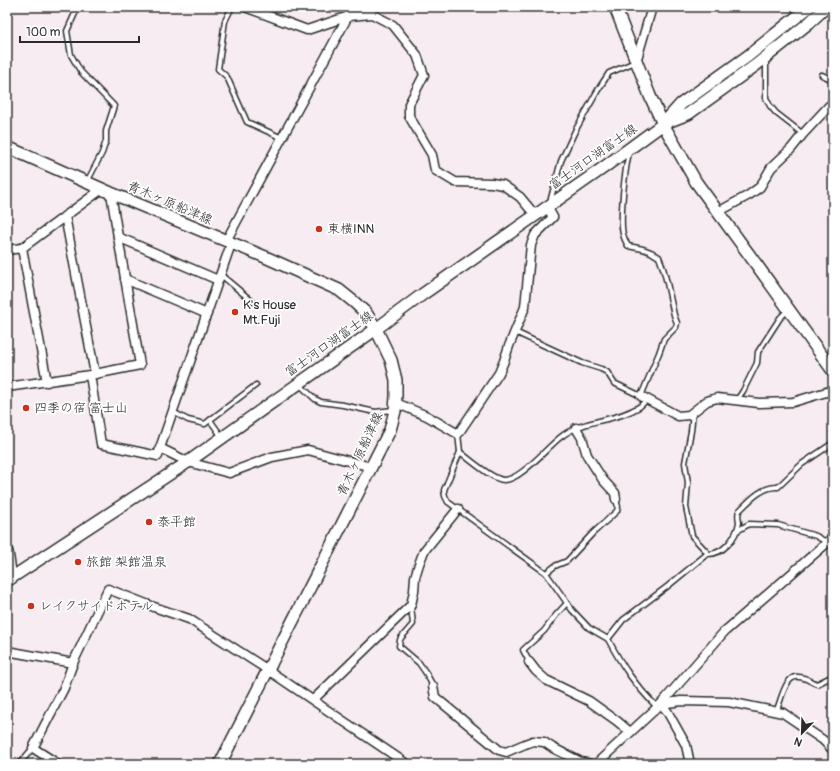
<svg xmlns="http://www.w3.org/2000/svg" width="840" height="771" font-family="Pangolin,'Klee One',sans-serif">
<rect width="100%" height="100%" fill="#f6ecf2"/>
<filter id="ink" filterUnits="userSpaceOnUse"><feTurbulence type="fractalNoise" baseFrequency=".025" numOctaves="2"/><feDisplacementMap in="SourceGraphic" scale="8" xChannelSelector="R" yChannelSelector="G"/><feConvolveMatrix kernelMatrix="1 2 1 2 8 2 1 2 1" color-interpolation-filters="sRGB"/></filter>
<g filter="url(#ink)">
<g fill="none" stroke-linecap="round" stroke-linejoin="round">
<defs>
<g id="lane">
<path d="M76 7 77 9 67 31 71 55 81 72 114 106 106 131V141L102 153 87 182"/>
<path d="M232 7 225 21 218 69 227 77 247 122 282 138"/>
<path d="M766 59V98L770 106 776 113 803 134"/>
<path d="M822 75 833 80"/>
<path d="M829 106 833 94"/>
<path d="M550 202 561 161 575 131 598 90 609 73 635 62"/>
<path d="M221 275 253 302"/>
<path d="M515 332 582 363 601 369 607 372 614 383 641 396 659 353 664 339 676 327 677 323 674 315 667 283 663 268 659 257 651 252 643 249 628 246C626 242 624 239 623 234 621 226 622 217 622 209 623 190 625 171 629 152"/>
<path d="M299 384 315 399 321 402 343 405 375 412 393 410"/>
<path d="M737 400 743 391 757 363 758 352 780 318 788 310"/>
<path d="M173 412 188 420 205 424 210 420"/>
<path d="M693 412 691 431 685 463 688 483 686 507 692 536 706 551 707 554"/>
<path d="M458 434 460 452C469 459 493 480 504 480 521 480 547 447 562 436 584 419 615 422 639 407 642 405 644 402 647 399"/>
<path d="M222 437 210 420 256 385"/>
<path d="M460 452 444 490 445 496 448 502 546 573 572 610 589 628 608 639"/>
<path d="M737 531 749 524 778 525 816 536 833 546"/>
<path d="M546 573 555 566 567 561 592 534 617 511 618 507 616 499"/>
<path d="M411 606 413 624 401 638 400 640 399 646 419 663 426 673 433 686"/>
<path d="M530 663 523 650 544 631 556 615 567 603"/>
<path d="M657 707C635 685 622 666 608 639L623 620 668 586 707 554C723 555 736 538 739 523 739 519 737 515 739 511 749 501 762 486 778 487L802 464 833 443"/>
<path d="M776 712C781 702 785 674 799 677 805 677 811 682 817 684L833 676"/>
<path d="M19 764 33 748"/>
</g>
<g id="street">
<path d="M245 7 307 30 349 16 372 14 393 25 417 55 424 75 409 104V116L432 155 435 170 455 182 492 183 503 185 520 197 535 215"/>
<path d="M636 62 652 7"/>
<path d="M718 212 749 195 760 187 771 168 791 149 803 134 829 106 833 105"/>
<path d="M65 216 95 374"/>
<path d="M118 237 218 280"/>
<path d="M226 241 353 7"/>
<path d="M231 244 160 448 188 462 229 473 272 457 308 450 371 467"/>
<path d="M22 248 47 382"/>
<path d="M7 250 22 248 102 189"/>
<path d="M125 279 207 314"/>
<path d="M90 375 140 365 118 237 111 193"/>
<path d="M7 387 90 375 101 444 158 456 160 448"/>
<path d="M641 396 678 416 689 415 707 401 717 398 759 403 793 402 833 390"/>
<path d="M396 403 427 416 458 434 499 373 504 361 509 346 525 307 531 245 535 235 553 217 547 207"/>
<path d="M576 428 582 438 587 455 603 480 615 493 616 499"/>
<path d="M7 651 73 663"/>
<path d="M529 662 536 671 546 680 589 701 617 721 630 732"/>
<path d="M433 686 435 697 499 750 506 752 525 744 533 741 544 742 553 748 581 762 591 764"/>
<path d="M313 700 411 605 414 591 415 577 419 564 424 551 458 509"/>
<path d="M58 764 33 748 64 688 73 663 108 589 154 607 189 619 268 670 407 764"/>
<path d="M596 764 661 704 724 632 828 542 833 537"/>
<path d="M690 764 686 745 667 711 661 704 681 701 729 702 783 713 823 740 833 750"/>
</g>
<g id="secondary">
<path d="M615 7 650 96 663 124 696 182 756 264 833 371"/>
<path d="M665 123 688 114 756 65 810 22 826 7"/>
<path d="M7 147 111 193 263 256 339 290 354 302 366 313 376 329 391 360 396 380V396L395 411 390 430 220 764"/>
<path d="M7 552 11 578"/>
<path d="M7 581 11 578 188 462 376 329 423 294 603 168 663 124 681 104 748 56 809 7"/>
</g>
</defs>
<use href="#lane" stroke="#2b2b2b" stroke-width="7"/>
<use href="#street" stroke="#2b2b2b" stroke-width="11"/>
<use href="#secondary" stroke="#2b2b2b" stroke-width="14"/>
<use href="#lane" stroke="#fff" stroke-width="4"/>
<use href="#street" stroke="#fff" stroke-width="8"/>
<use href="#secondary" stroke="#fff" stroke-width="11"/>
</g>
</g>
<g fill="#c8321e" stroke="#fff" stroke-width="1.5">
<circle cx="319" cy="229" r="4"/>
<circle cx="235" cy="312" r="4"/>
<circle cx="26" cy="408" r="4"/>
<circle cx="149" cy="522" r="4"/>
<circle cx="78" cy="562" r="4"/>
<circle cx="31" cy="606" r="4"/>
</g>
<g text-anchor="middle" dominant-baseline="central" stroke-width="3.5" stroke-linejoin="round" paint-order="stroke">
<g font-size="13" fill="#2b2b2b" stroke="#fff">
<text transform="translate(593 157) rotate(-35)">富士河口湖富士線</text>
<text transform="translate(170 203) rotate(23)">青木ヶ原船津線</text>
<text transform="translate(329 344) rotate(-35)">富士河口湖富士線</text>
<text transform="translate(360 454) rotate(-65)">青木ヶ原船津線</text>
</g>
<g font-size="13" fill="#2b2b2b" stroke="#fff" text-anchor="start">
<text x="327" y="229">東横INN</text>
<text x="243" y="305">K's House<tspan x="243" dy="15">Mt.Fuji</tspan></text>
<text x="34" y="408">四季の宿 富士山</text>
<text x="157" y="522">泰平館</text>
<text x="86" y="562">旅館 梨館温泉</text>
<text x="39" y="606">レイクサイドホテル</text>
</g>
</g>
<rect width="840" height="771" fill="none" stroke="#fff" stroke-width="24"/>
<rect x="12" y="12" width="816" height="747" fill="none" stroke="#2b2b2b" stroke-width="1.5" filter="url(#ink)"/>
<g transform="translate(802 733) rotate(203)" stroke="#ffffff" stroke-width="3" paint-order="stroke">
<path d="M0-3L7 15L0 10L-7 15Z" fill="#2b2b2b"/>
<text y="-6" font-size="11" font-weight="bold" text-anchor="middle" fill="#2b2b2b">N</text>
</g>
<path d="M20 36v6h119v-6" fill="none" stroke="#2b2b2b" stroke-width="2"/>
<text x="26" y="36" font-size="12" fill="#2b2b2b" stroke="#ffffff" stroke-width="3" paint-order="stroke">100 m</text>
</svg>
